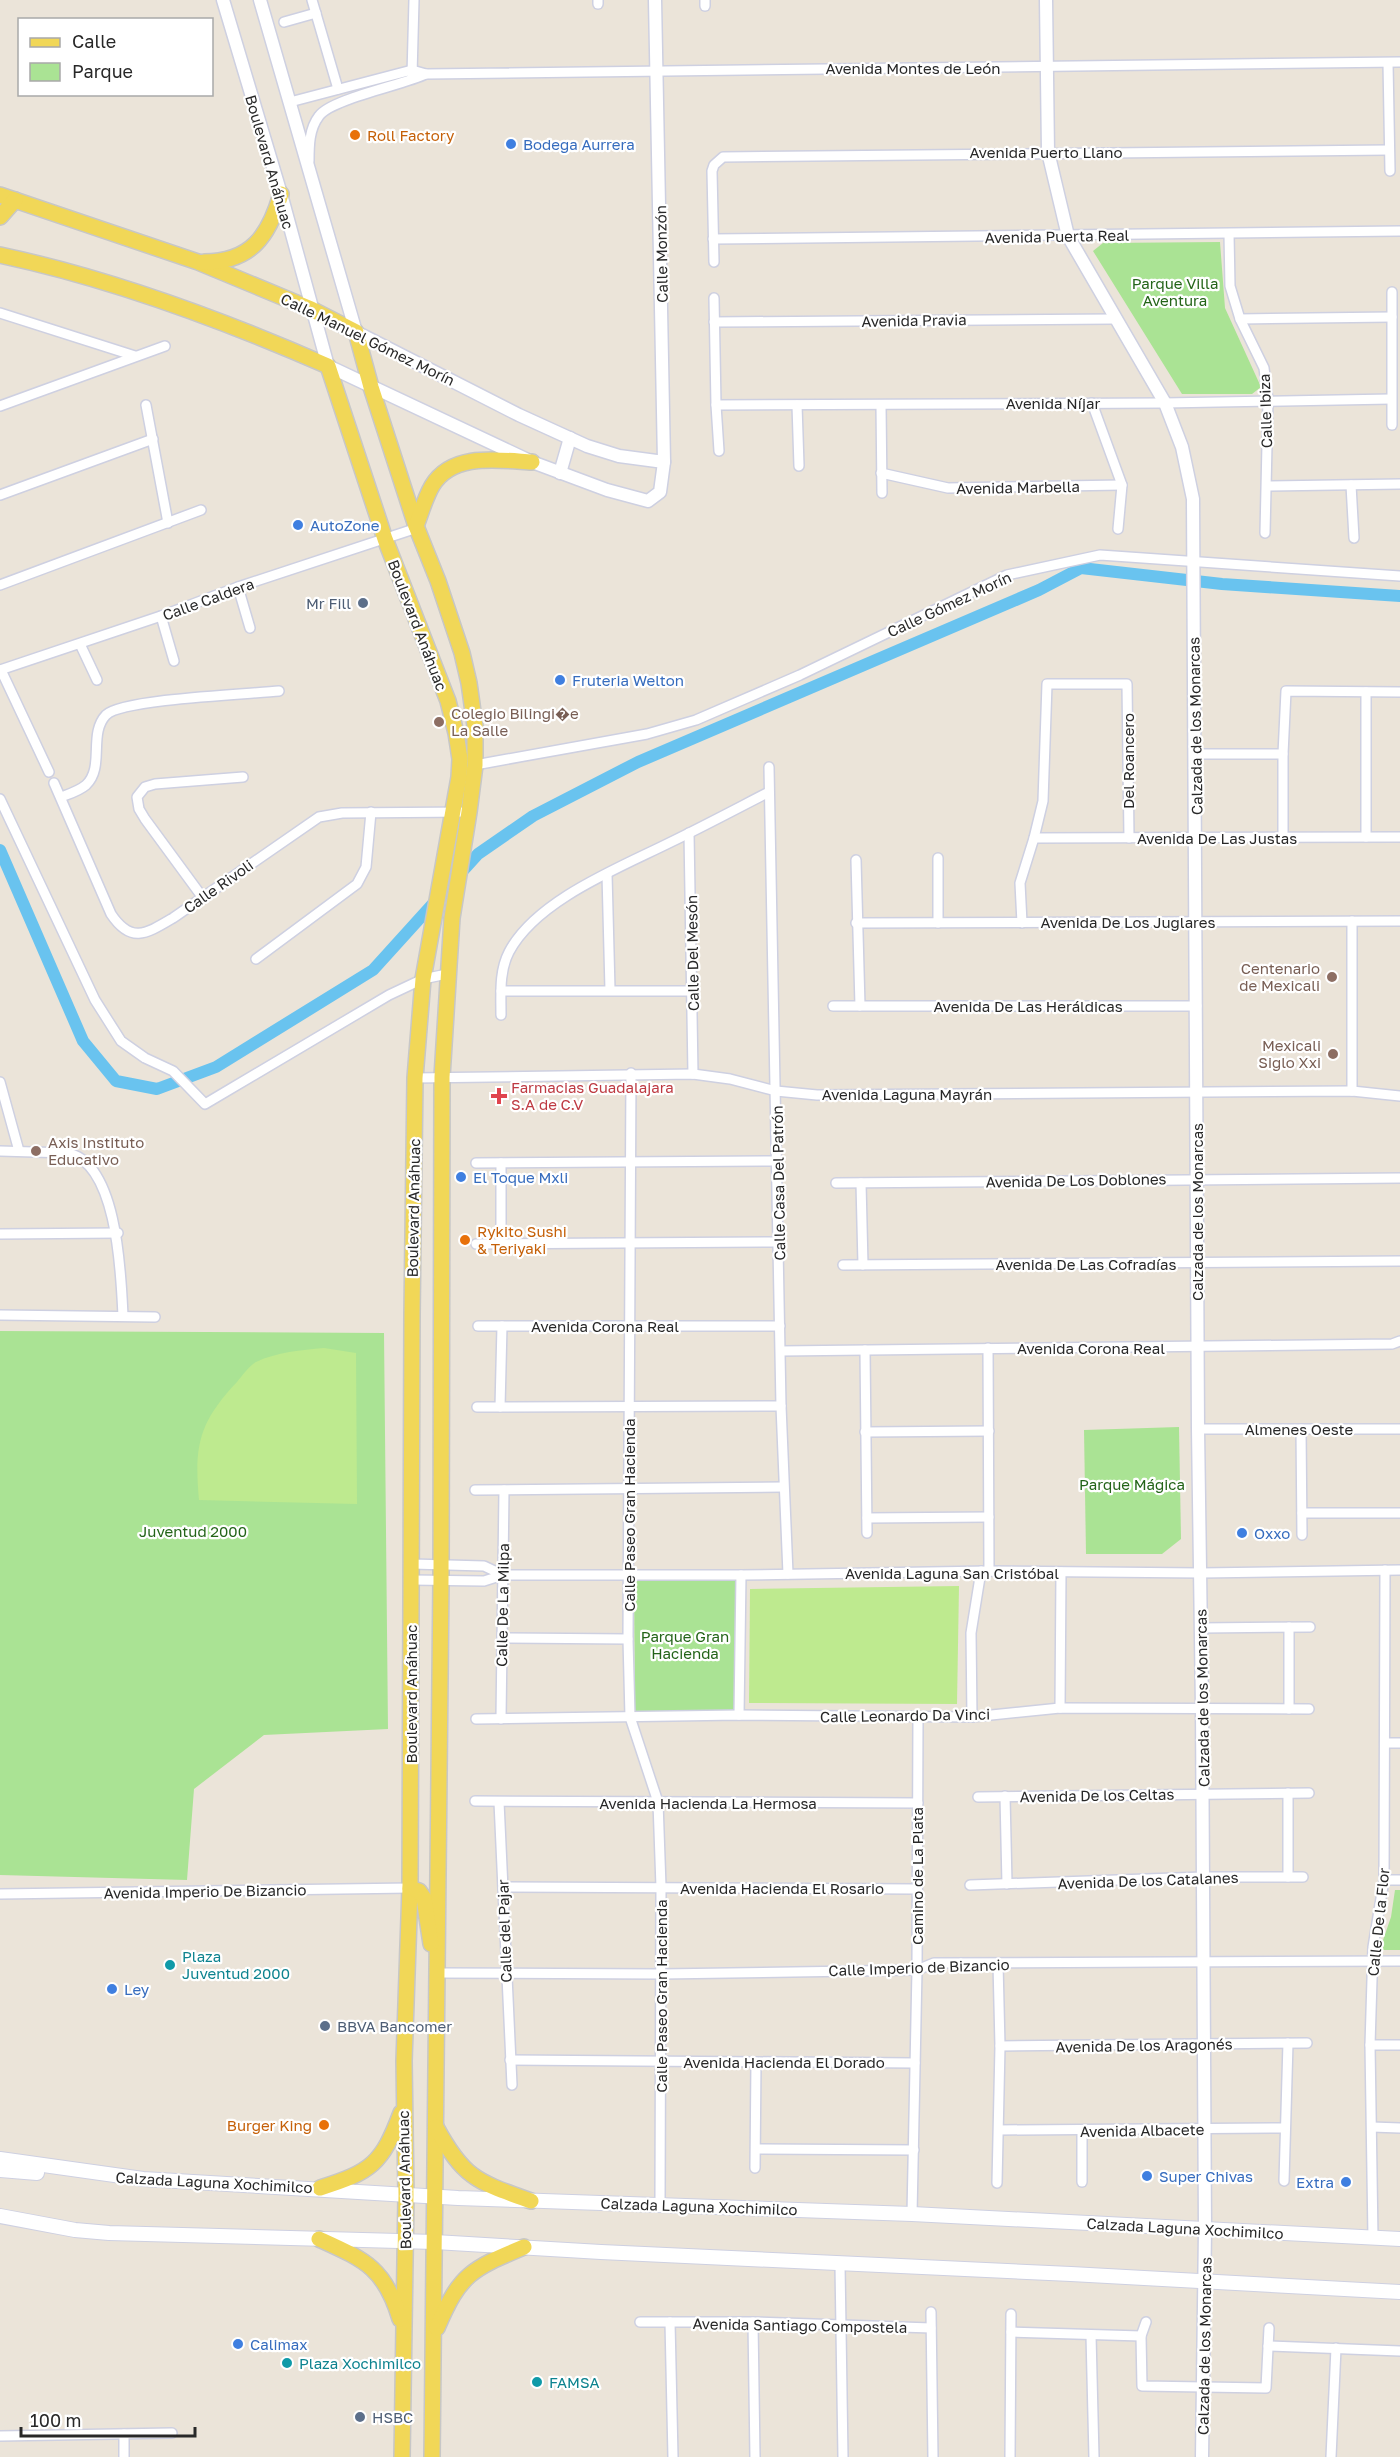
<svg xmlns="http://www.w3.org/2000/svg" width="1400" height="2457" font-family="'Golos Text',sans-serif">
<rect width="100%" height="100%" fill="#ebe4d9"/>
<g fill="#aae394">
<path d="M1220 242 1225 308 1261 387 1252 394H1182L1093 251 1103 243Z"/>
<path d="M0 1331 384 1333 388 1729 264 1735 194 1789 187 1880 0 1875Z"/>
<path d="M1179 1427 1181 1539 1162 1554H1086L1084 1430Z"/>
<path d="M634 1579 735 1580V1710L635 1713Z"/>
<path d="M1395 1890H1400V1950H1382V1943L1391 1917Z"/>
</g>
<g fill="#beea8f">
<path d="M324 1348 356 1353 357 1504 199 1500C194 1446 199 1422 237 1382 242 1376 249 1366 256 1362 277 1352 301 1350 324 1348Z"/>
<path d="M959 1586 957 1704 749 1703 750 1589Z"/>
</g>
<g fill="none" stroke-linecap="round" stroke-linejoin="round">
<path stroke="#69c3ef" stroke-width="12" d="M0 850 83 1041 116 1081 157 1089 216 1067 373 970 478 854 533 816 638 762 1039 590 1081 568 1222 584 1400 596"/>
<defs>
<g id="minor">
<path d="M312 0 338 89"/>
<path d="M598 4V0"/>
<path d="M705 6V0"/>
<path d="M284 22 316 13"/>
<path d="M1388 63 1390 171"/>
<path d="M412 75 414 0"/>
<path d="M290 102 412 70 426 74 1400 62"/>
<path d="M309 161C309 146 309 129 319 116 331 99 403 85 426 74"/>
<path d="M1229 234 1230 286 1240 319 1264 368 1268 400 1265 533"/>
<path d="M713 239 1400 231"/>
<path d="M714 262 712 171 714 165 723 157 1389 150"/>
<path d="M714 298 716 405 719 451"/>
<path d="M0 313 135 356"/>
<path d="M1240 319 1392 317"/>
<path d="M714 322 1114 319"/>
<path d="M1092 403 1122 485 1118 529"/>
<path d="M146 405 168 523"/>
<path d="M716 405 1165 403 1391 399"/>
<path d="M797 405 799 466"/>
<path d="M881 405 882 493"/>
<path d="M0 406 165 346"/>
<path d="M1392 425V292"/>
<path d="M881 473 948 488 1122 485"/>
<path d="M1351 485 1354 538"/>
<path d="M1267 486 1400 484"/>
<path d="M0 495 153 439"/>
<path d="M0 585 201 510"/>
<path d="M238 587 250 628"/>
<path d="M161 616 174 661"/>
<path d="M80 644 97 680"/>
<path d="M0 670 161 616 238 587 417 528"/>
<path d="M1 670 49 772"/>
<path d="M1366 692V837"/>
<path d="M1194 754H1283"/>
<path d="M475 765 647 734 696 720 800 675 1007 575 1100 555 1400 576"/>
<path d="M769 767 781 1406 788 1574"/>
<path d="M54 783 111 914C131 944 146 934 173 918L319 817 342 813 469 812"/>
<path d="M61 797C69 794 79 791 86 785 105 767 88 734 106 715 122 699 250 694 279 691"/>
<path d="M0 799 95 1000 121 1041 145 1058 173 1071 205 1104 389 995 423 979 447 974"/>
<path d="M689 833 693 1074"/>
<path d="M1283 837V754L1286 691 1400 692"/>
<path d="M1034 838 1400 837"/>
<path d="M856 860 860 1006"/>
<path d="M607 874 610 990"/>
<path d="M203 898 145 819 139 809 137 797 145 787 155 784 243 777"/>
<path d="M856 923 1400 921"/>
<path d="M938 923V858"/>
<path d="M1022 923 1020 883 1034 838 1043 801 1047 684H1127L1129 838"/>
<path d="M256 959 357 884 366 867 371 812"/>
<path d="M501 991H693"/>
<path d="M833 1006H1197"/>
<path d="M501 1015C501 994 499 971 509 952 536 900 621 867 671 842 704 826 736 809 769 792"/>
<path d="M631 1073 628 1639 630 1717 658 1802 661 1887 660 2204"/>
<path d="M415 1078 693 1074 730 1079 776 1091 817 1095 1352 1091 1400 1096"/>
<path d="M0 1082 19 1151"/>
<path d="M1352 1091V921"/>
<path d="M0 1151 67 1153C118 1162 121 1276 123 1316"/>
<path d="M476 1163 777 1161"/>
<path d="M501 1163V1244"/>
<path d="M836 1183 1400 1178"/>
<path d="M861 1183 863 1265"/>
<path d="M0 1234 118 1233"/>
<path d="M476 1244 779 1242"/>
<path d="M843 1265 1400 1261"/>
<path d="M0 1315 155 1317"/>
<path d="M478 1326H780"/>
<path d="M988 1348 989 1571"/>
<path d="M865 1350 867 1533"/>
<path d="M781 1351 1392 1344 1400 1341"/>
<path d="M477 1407 781 1406"/>
<path d="M500 1407 502 1326"/>
<path d="M1198 1429H1400"/>
<path d="M1301 1429 1302 1535"/>
<path d="M865 1432 989 1431"/>
<path d="M475 1490 783 1487"/>
<path d="M1302 1513H1400"/>
<path d="M867 1518 989 1517"/>
<path d="M412 1564 484 1566 503 1575"/>
<path d="M412 1580 484 1581 503 1575H741L989 1571 1201 1573 1400 1570"/>
<path d="M1289 1627V1709"/>
<path d="M1201 1628 1310 1627"/>
<path d="M502 1638 628 1639"/>
<path d="M1060 1708 1061 1572"/>
<path d="M739 1715 741 1575"/>
<path d="M972 1717 971 1633 981 1571"/>
<path d="M476 1719 739 1715 972 1717 1060 1708 1309 1709"/>
<path d="M501 1719 504 1490"/>
<path d="M1385 1743H1400"/>
<path d="M1288 1793V1877"/>
<path d="M1005 1796 1007 1884"/>
<path d="M978 1797 1309 1793"/>
<path d="M475 1801 918 1803"/>
<path d="M499 1802 512 2085"/>
<path d="M1384 1880H1400"/>
<path d="M970 1885 1203 1877H1303"/>
<path d="M503 1887 917 1889"/>
<path d="M0 1894 410 1888"/>
<path d="M437 1973 661 1974 917 1970 934 1963 1400 1961"/>
<path d="M1370 2045H1400"/>
<path d="M1000 2046 1307 2043"/>
<path d="M510 2060 915 2063"/>
<path d="M1372 2127 1400 2128"/>
<path d="M999 2130 1285 2128"/>
<path d="M1082 2131V2182"/>
<path d="M756 2149 914 2150"/>
<path d="M755 2168 756 2062"/>
<path d="M1284 2181 1288 2043"/>
<path d="M997 2183 1000 2046 998 1963"/>
<path d="M912 2214 917 1970 918 1718"/>
<path d="M1373 2238 1370 2045 1373 1947 1384 1880 1385 1570"/>
<path d="M840 2265 843 2457"/>
<path d="M931 2312 933 2457"/>
<path d="M640 2322H753L931 2328"/>
<path d="M670 2322 673 2457"/>
<path d="M753 2322 755 2457"/>
<path d="M1146 2322 1141 2336 1142 2386 1266 2388 1269 2328"/>
<path d="M1011 2332 1141 2336"/>
<path d="M1091 2335 1094 2457"/>
<path d="M1268 2346 1400 2351"/>
<path d="M0 2436 172 2433"/>
<path d="M124 2457V2434"/>
<path d="M1010 2457 1011 2314"/>
<path d="M1331 2457 1336 2348"/>
</g>
<g id="tertiary">
<path d="M223 0 281 194 328 366 532 462 607 490 648 501 660 492 664 462 655 0"/>
<path d="M260 0 356 332 519 415 587 446 619 456 664 462"/>
<path d="M1046 0 1048 152 1068 236 1165 403 1182 447 1193 499 1198 1429 1202 1709 1205 2229 1202 2457"/>
<path d="M560 473 570 438"/>
</g>
<g id="secondary">
<path d="M0 2159 143 2179 458 2198 912 2214 1400 2239"/>
<path d="M0 2170 37 2173"/>
<path d="M0 2216 75 2230 109 2233 435 2242 601 2252 1071 2274 1400 2292"/>
</g>
<g id="primary">
<path d="M0 195 198 262 311 309 356 332 371 387 416 526 438 581 462 653 469 683 475 726V765L469 812 452 918 442 1077 441 1580 432 2457"/>
<path d="M0 217 15 200"/>
<path d="M0 255C113 279 223 320 328 366L385 539 448 701 456 733 460 759 459 777 423 979 415 1078 412 1314 410 1888 404 2061 406 2195 402 2457"/>
<path d="M204 262C251 262 269 236 281 194"/>
<path d="M416 526C421 513 425 498 432 486 452 452 499 460 532 462"/>
<path d="M410 1888 419 1891 424 1898 431 1944"/>
<path d="M436 2127C464 2179 478 2182 531 2201"/>
<path d="M320 2188C371 2172 382 2164 401 2113"/>
<path d="M319 2239C365 2260 385 2268 400 2319"/>
<path d="M437 2328C460 2274 471 2269 524 2247"/>
</g>
</defs>
<use href="#minor" stroke="#ced0e1" stroke-width="12"/>
<use href="#tertiary" stroke="#ced0e1" stroke-width="15"/>
<use href="#secondary" stroke="#ced0e1" stroke-width="16"/>
<use href="#primary" stroke="#c7c7c7" stroke-width="18"/>
<use href="#minor" stroke="#fff" stroke-width="9"/>
<use href="#tertiary" stroke="#fff" stroke-width="12"/>
<use href="#secondary" stroke="#fff" stroke-width="14"/>
<use href="#primary" stroke="#f1d757" stroke-width="15"/>
</g>
<g fill="#e8710a" stroke="#fff" stroke-width="2">
<circle cx="355" cy="135" r="6"/>
<circle cx="465" cy="1240" r="6"/>
<circle cx="324" cy="2125" r="6"/>
</g>
<g fill="#3f7fe0" stroke="#fff" stroke-width="2">
<circle cx="511" cy="144" r="6"/>
<circle cx="298" cy="525" r="6"/>
<circle cx="560" cy="680" r="6"/>
<circle cx="461" cy="1177" r="6"/>
<circle cx="1242" cy="1533" r="6"/>
<circle cx="112" cy="1989" r="6"/>
<circle cx="1147" cy="2176" r="6"/>
<circle cx="1346" cy="2182" r="6"/>
<circle cx="238" cy="2344" r="6"/>
</g>
<g fill="#5c6f8a" stroke="#fff" stroke-width="2">
<circle cx="363" cy="603" r="6"/>
<circle cx="325" cy="2026" r="6"/>
<circle cx="360" cy="2417" r="6"/>
</g>
<g fill="#8d6e63" stroke="#fff" stroke-width="2">
<circle cx="439" cy="722" r="6"/>
<circle cx="1332" cy="977" r="6"/>
<circle cx="1333" cy="1054" r="6"/>
<circle cx="36" cy="1151" r="6"/>
</g>
<path fill="#e0444e" stroke="#fff" stroke-width="2" d="M496 1087h6v6h6v6h-6v6h-6v-6h-6v-6h6z"/>
<g fill="#0f9aa8" stroke="#fff" stroke-width="2">
<circle cx="170" cy="1965" r="6"/>
<circle cx="287" cy="2363" r="6"/>
<circle cx="537" cy="2382" r="6"/>
</g>
<g text-anchor="middle" dominant-baseline="central" stroke-width="4.5" stroke-linejoin="round" paint-order="stroke">
<g font-size="15" fill="#282828" stroke="#fff">
<text x="913" y="68">Avenida Montes de León</text>
<text x="1046" y="152">Avenida Puerto Llano</text>
<text transform="translate(270 162) rotate(74)">Boulevard Anáhuac</text>
<text transform="translate(1057 236) rotate(-1)">Avenida Puerta Real</text>
<text transform="translate(661 254) rotate(-91)">Calle Monzón</text>
<text transform="translate(914 320) rotate(-1)">Avenida Pravia</text>
<text transform="translate(368 339) rotate(26)">Calle Manuel Gómez Morín</text>
<text x="1053" y="403">Avenida Níjar</text>
<text transform="translate(1265 411) rotate(-92)">Calle Ibiza</text>
<text transform="translate(1018 487) rotate(-1)">Avenida Marbella</text>
<text transform="translate(208 599) rotate(-20)">Calle Caldera</text>
<text transform="translate(949 604) rotate(-25)">Calle Gómez Morín</text>
<text transform="translate(418 625) rotate(69)">Boulevard Anáhuac</text>
<text transform="translate(1195 726) rotate(-91)">Calzada de los Monarcas</text>
<text transform="translate(1128 761) rotate(-90)">Del Roancero</text>
<text x="1217" y="838">Avenida De Las Justas</text>
<text transform="translate(218 886) rotate(-35)">Calle Rivoli</text>
<text x="1128" y="922">Avenida De Los Juglares</text>
<text transform="translate(692 953) rotate(-91)">Calle Del Mesón</text>
<text x="1028" y="1006">Avenida De Las Heráldicas</text>
<text x="907" y="1094">Avenida Laguna Mayrán</text>
<text transform="translate(1076 1180) rotate(-1)">Avenida De Los Doblones</text>
<text transform="translate(778 1183) rotate(-91)">Calle Casa Del Patrón</text>
<text transform="translate(413 1208) rotate(-89)">Boulevard Anáhuac</text>
<text transform="translate(1197 1212) rotate(-90)">Calzada de los Monarcas</text>
<text x="1086" y="1264">Avenida De Las Cofradías</text>
<text x="605" y="1326">Avenida Corona Real</text>
<text x="1091" y="1348">Avenida Corona Real</text>
<text x="1299" y="1429">Almenes Oeste</text>
<text transform="translate(629 1515) rotate(-90)">Calle Paseo Gran Hacienda</text>
<text x="952" y="1573">Avenida Laguna San Cristóbal</text>
<text transform="translate(502 1605) rotate(-89)">Calle De La Milpa</text>
<text transform="translate(411 1694) rotate(-90)">Boulevard Anáhuac</text>
<text transform="translate(1202 1698) rotate(-91)">Calzada de los Monarcas</text>
<text transform="translate(905 1715) rotate(-1)">Calle Leonardo Da Vinci</text>
<text transform="translate(1097 1795) rotate(-1)">Avenida De los Celtas</text>
<text x="708" y="1803">Avenida Hacienda La Hermosa</text>
<text transform="translate(917 1876) rotate(-90)">Camino de La Plata</text>
<text transform="translate(1148 1880) rotate(-2)">Avenida De los Catalanes</text>
<text x="782" y="1888">Avenida Hacienda El Rosario</text>
<text transform="translate(205 1891) rotate(-1)">Avenida Imperio De Bizancio</text>
<text transform="translate(1378 1922) rotate(-84)">Calle De la Flor</text>
<text transform="translate(504 1931) rotate(-92)">Calle del Pajar</text>
<text transform="translate(919 1967) rotate(-2)">Calle Imperio de Bizancio</text>
<text transform="translate(661 1996) rotate(-90)">Calle Paseo Gran Hacienda</text>
<text transform="translate(1144 2045) rotate(-1)">Avenida De los Aragonés</text>
<text x="784" y="2062">Avenida Hacienda El Dorado</text>
<text transform="translate(1142 2130) rotate(-1)">Avenida Albacete</text>
<text transform="translate(404 2180) rotate(-91)">Boulevard Anáhuac</text>
<text transform="translate(214 2182) rotate(3)">Calzada Laguna Xochimilco</text>
<text transform="translate(699 2206) rotate(2)">Calzada Laguna Xochimilco</text>
<text transform="translate(1185 2228) rotate(3)">Calzada Laguna Xochimilco</text>
<text transform="translate(800 2325) rotate(1)">Avenida Santiago Compostela</text>
<text transform="translate(1204 2346) rotate(-89)">Calzada de los Monarcas</text>
</g>
<g font-size="15" fill="#c56008" stroke="#fff" text-anchor="start">
<text x="367" y="135">Roll Factory</text>
<text x="477" y="1231">Rykito Sushi<tspan x="477" dy="17">&amp; Teriyaki</tspan></text>
<text x="312" y="2125" text-anchor="end">Burger King</text>
</g>
<g font-size="15" fill="#366cbe" stroke="#fff" text-anchor="start">
<text x="523" y="144">Bodega Aurrera</text>
<text x="310" y="525">AutoZone</text>
<text x="572" y="680">Fruteria Welton</text>
<text x="473" y="1177">El Toque Mxli</text>
<text x="1254" y="1533">Oxxo</text>
<text x="124" y="1989">Ley</text>
<text x="1159" y="2176">Super Chivas</text>
<text x="1334" y="2182" text-anchor="end">Extra</text>
<text x="250" y="2344">Calimax</text>
</g>
<g font-size="15" fill="#236418" stroke="#fff">
<text x="1175" y="283">Parque Villa<tspan x="1175" dy="17">Aventura</tspan></text>
<text x="1132" y="1484">Parque Mágica</text>
<text x="193" y="1531">Juventud 2000</text>
<text x="685" y="1636">Parque Gran<tspan x="685" dy="17">Hacienda</tspan></text>
</g>
<g font-size="15" fill="#4e5e75" stroke="#fff" text-anchor="start">
<text x="351" y="603" text-anchor="end">Mr Fill</text>
<text x="337" y="2026">BBVA Bancomer</text>
<text x="372" y="2417">HSBC</text>
</g>
<g font-size="15" fill="#785e54" stroke="#fff" text-anchor="start">
<text x="451" y="713">Colegio Bilingi�e<tspan x="451" dy="17">La Salle</tspan></text>
<text x="1320" y="968" text-anchor="end">Centenario<tspan x="1320" dy="17">de Mexicali</tspan></text>
<text x="1321" y="1045" text-anchor="end">Mexicali<tspan x="1321" dy="17">Siglo Xxi</tspan></text>
<text x="48" y="1142">Axis Instituto<tspan x="48" dy="17">Educativo</tspan></text>
</g>
<g font-size="15" fill="#be3a42" stroke="#fff" text-anchor="start">
<text x="511" y="1087">Farmacias Guadalajara<tspan x="511" dy="17">S.A de C.V</tspan></text>
</g>
<g font-size="15" fill="#0d838f" stroke="#fff" text-anchor="start">
<text x="182" y="1956">Plaza<tspan x="182" dy="17">Juventud 2000</tspan></text>
<text x="299" y="2363">Plaza Xochimilco</text>
<text x="549" y="2382">FAMSA</text>
</g>
</g>
<rect x="18" y="18" width="195" height="78" fill="#ffffff" stroke="#a9a9a9" stroke-width="1.5"/>
<rect x="30" y="38" width="30" height="9" fill="#f1d757" stroke="#a9a9a9" stroke-width="1.5"/>
<text x="72" y="48" font-size="18" fill="#282828">Calle</text>
<rect x="30" y="63" width="30" height="18" fill="#aae394" stroke="#a9a9a9" stroke-width="1.5"/>
<text x="72" y="78" font-size="18" fill="#282828">Parque</text>
<path d="M21 2427v9h174v-9" fill="none" stroke="#282828" stroke-width="3"/>
<text x="30" y="2427" font-size="18" fill="#282828" stroke="#ffffff" stroke-width="4.5" paint-order="stroke">100 m</text>
</svg>
